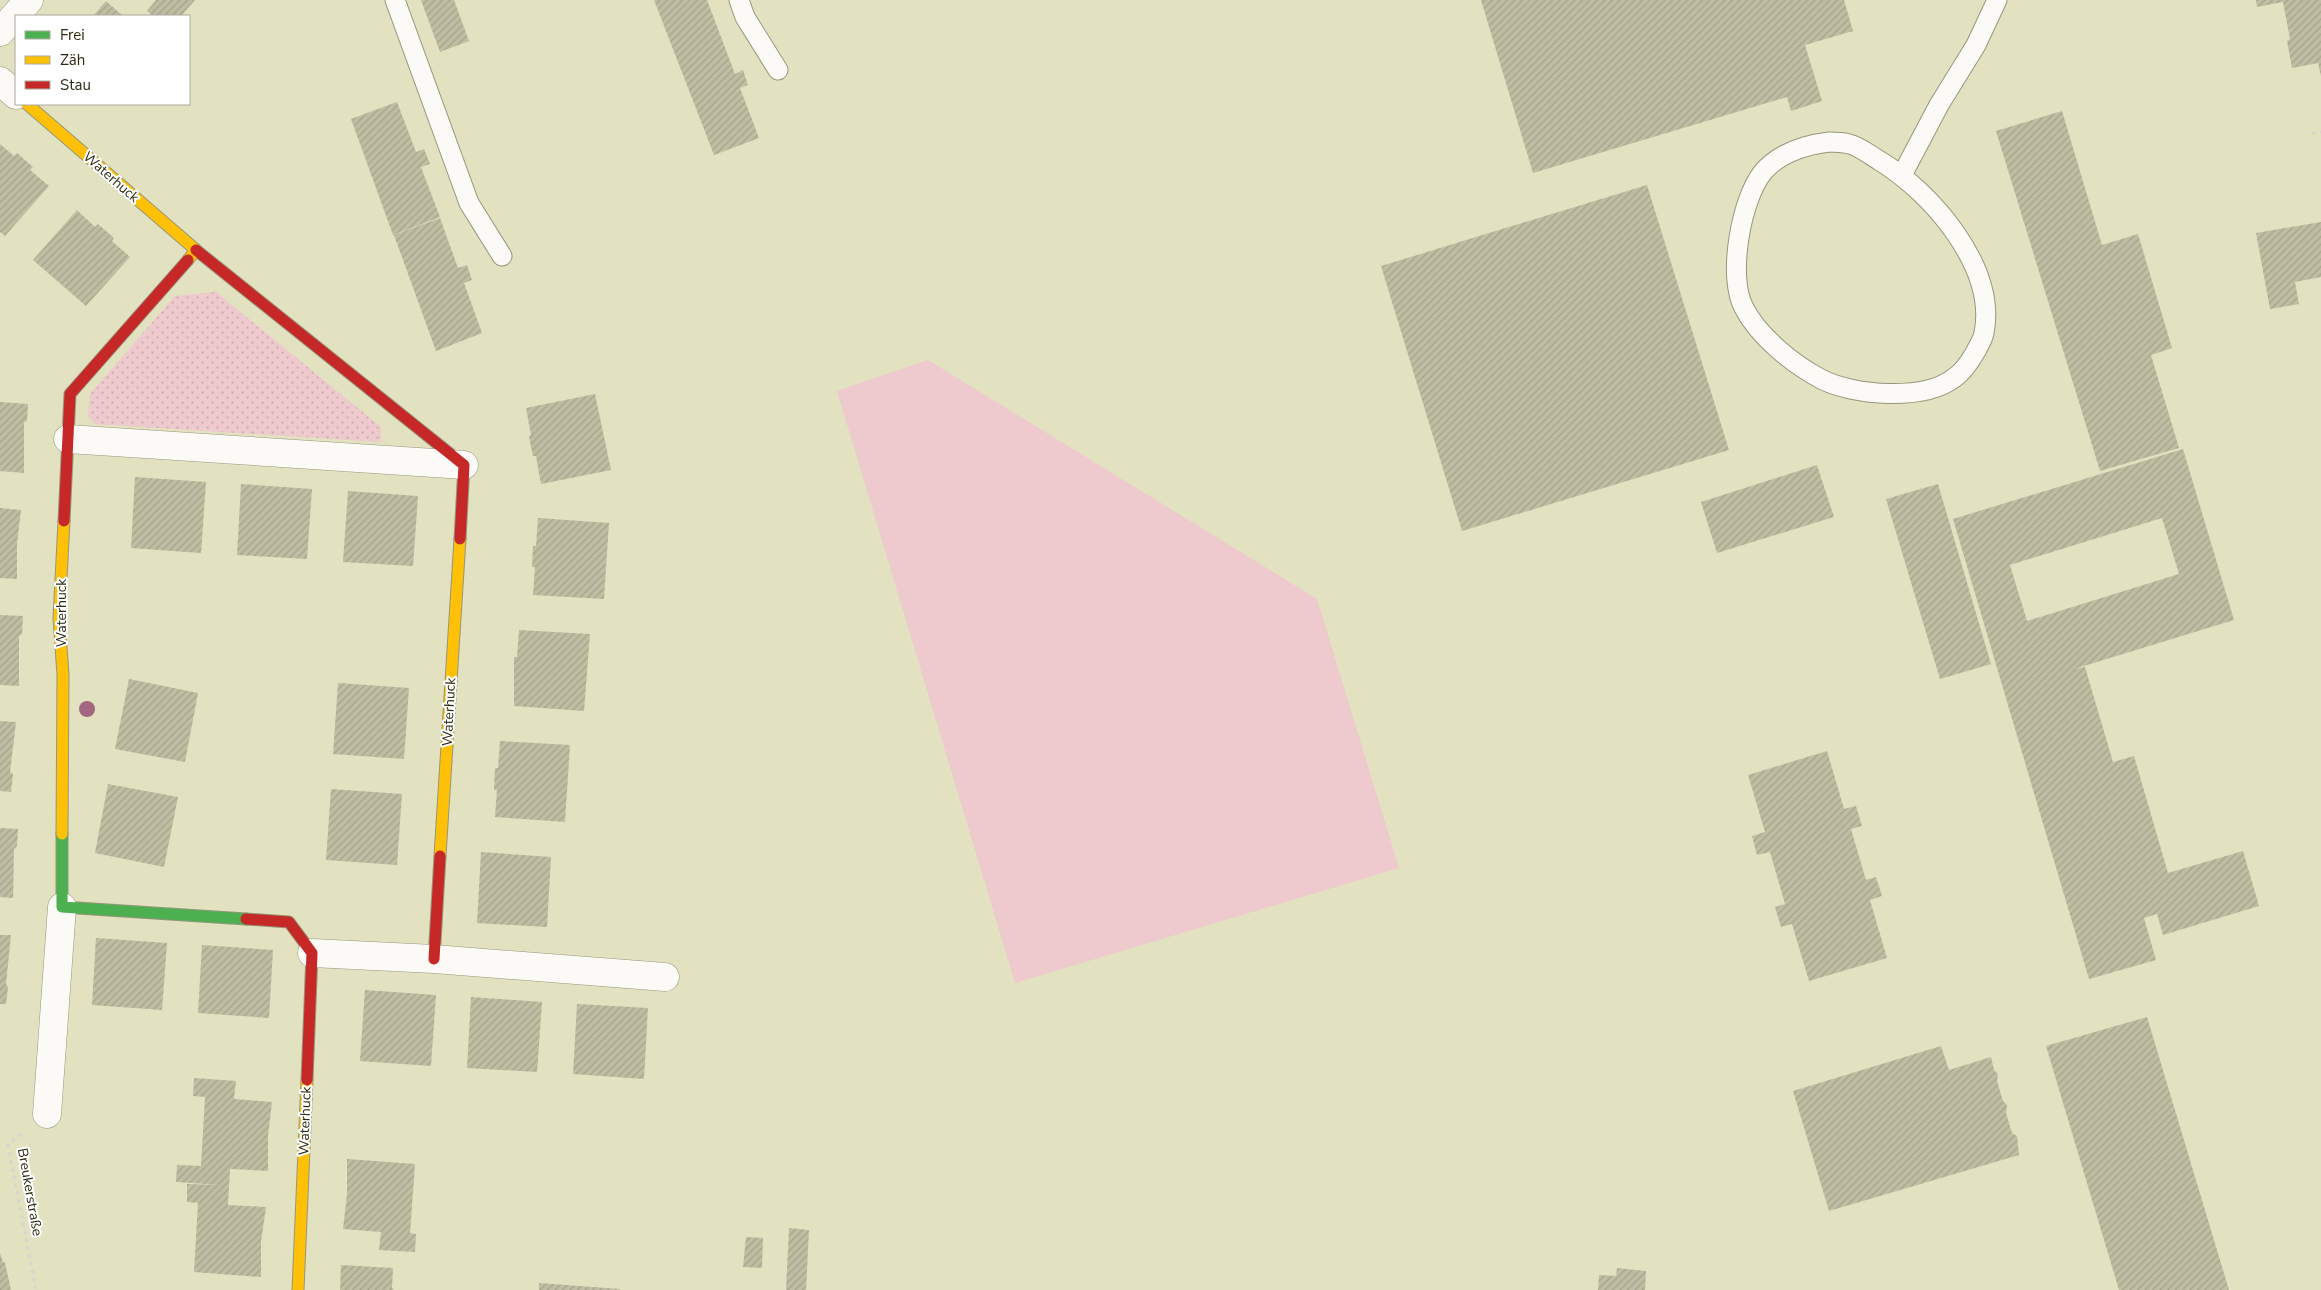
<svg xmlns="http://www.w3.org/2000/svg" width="2321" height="1290" font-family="'Nunito Sans',sans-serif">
<defs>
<pattern id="grass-dots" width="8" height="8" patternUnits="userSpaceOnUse" patternTransform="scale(1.25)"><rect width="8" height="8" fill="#eec9cd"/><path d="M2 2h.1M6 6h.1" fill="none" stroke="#ccadaf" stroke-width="1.8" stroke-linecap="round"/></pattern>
<pattern id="building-hatch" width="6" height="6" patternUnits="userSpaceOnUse" patternTransform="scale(1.25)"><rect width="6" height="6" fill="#bfbea3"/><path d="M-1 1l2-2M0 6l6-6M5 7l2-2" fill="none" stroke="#a4a38b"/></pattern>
</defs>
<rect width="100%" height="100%" fill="#e2e1c0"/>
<path fill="url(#grass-dots)" d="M216 292 381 427V442L95 424 88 416 90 394 175 296Z"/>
<path fill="#eec9cd" d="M928 360 1317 599 1399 868 1015 983 837 391Z"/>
<g fill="url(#building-hatch)" fill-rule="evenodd">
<path d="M156 0H195L181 16H153L147 11Z"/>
<path d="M421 0H454L469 41 440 52Z"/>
<path d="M654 0H707L735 74 743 70 748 85 740 88 759 138 714 155Z"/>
<path d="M1481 0H1844L1853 31 1805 45 1822 101 1791 111 1787 97 1533 173Z"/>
<path d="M2256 0H2321V76L2318 63 2292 68 2287 41 2290 39 2283 2 2257 7Z"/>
<path d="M106 1 123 16H93Z"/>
<path d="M397 102 416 152 424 149 430 164 421 167 440 217 393 235 351 119Z"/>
<path d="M2062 111 2102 245 2138 234 2172 348 2151 355 2179 448 2100 471 1996 131Z"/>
<path d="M0 144 14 156 17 153 33 167 30 170 49 186 5 236 0 232Z"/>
<path d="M1647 185 1729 450 1462 531 1381 266Z"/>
<path d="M77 210 95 227 98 224 114 238 112 241 130 257 86 306 33 260Z"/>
<path d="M440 218 458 268 467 265 472 280 464 283 482 333 436 351 394 235Z"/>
<path d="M2321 222V277L2295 282 2299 304 2270 309 2256 233Z"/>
<path d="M595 394 611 470 541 484 536 456H533L531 447 529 436 531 435 526 408Z"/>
<path d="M0 402 28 404 27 421 24 422V473L0 471Z"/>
<path d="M2183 449 2234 620 2074 669 2085 667 2113 762 2134 756 2168 873 2243 851 2259 906 2163 935 2157 914 2144 918 2156 960 2089 979 1953 519ZM2162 518 2179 574 2027 621 2010 565Z"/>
<path d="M1817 465 1834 517 1717 553 1701 502Z"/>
<path d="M135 477 206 482 201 553 131 548Z"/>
<path d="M241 484 312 489 307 559 237 555Z"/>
<path d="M1938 484 1991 664 1940 679 1886 499Z"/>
<path d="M348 491 418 496 413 566 343 562Z"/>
<path d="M0 508 21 510 17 544V579L0 578Z"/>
<path d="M538 518 609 523 604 599 533 595 535 567H532L533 546H536Z"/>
<path d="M0 615 23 616 22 634 19 636V686L0 685Z"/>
<path d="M519 630 590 634 584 711 514 706V657H517Z"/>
<path d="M129 679 198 693 185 762 115 749Z"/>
<path d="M338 683 409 688 404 759 333 754Z"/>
<path d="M0 721 16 722 10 772 13 774 11 792 0 791Z"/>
<path d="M500 741 570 745 565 822 495 817 497 790H494L495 768H498Z"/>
<path d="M1827 751 1844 809 1856 806 1862 826 1851 829 1866 880 1876 877 1882 896 1870 900 1887 958 1809 981 1792 924 1781 927 1775 907 1785 904 1770 852 1757 855 1752 836 1765 832 1748 775Z"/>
<path d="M108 784 178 797 164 867 95 853Z"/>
<path d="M331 789 402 794 397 865 326 860Z"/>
<path d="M0 828 18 829 17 846 14 849 13 898 0 897Z"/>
<path d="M481 852 551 857 547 927 477 923Z"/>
<path d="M0 935H11L6 984 8 987 6 1004H0Z"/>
<path d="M96 938 167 943 162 1010 92 1005Z"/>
<path d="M202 945 273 950 269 1018 198 1013Z"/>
<path d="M365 990 436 995 431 1066 360 1061Z"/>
<path d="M471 997 542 1002 537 1072 467 1068Z"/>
<path d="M577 1004 648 1008 644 1079 573 1074Z"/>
<path d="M2147 1017 2229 1290H2119L2046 1046Z"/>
<path d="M1941 1046 1949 1070 1991 1057 1994 1070 1998 1074 1997 1081 2003 1101 2007 1105 2006 1113 2012 1133 2017 1136 2019 1155 1829 1211 1793 1091Z"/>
<path d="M194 1078 236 1081 234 1099 272 1102 268 1136V1171L230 1169 228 1205 266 1207 261 1242V1277L194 1272 198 1203 187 1202V1184L221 1185 176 1182 177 1165 201 1166 205 1097 193 1096Z"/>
<path d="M347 1159 415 1164 410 1233 416 1234 415 1252 379 1250 381 1232 343 1229 347 1194Z"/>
<path d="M789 1228 809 1230 806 1290H786Z"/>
<path d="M746 1237 763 1238 762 1268 743 1267Z"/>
<path d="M0 1253 3 1262 5 1263 11 1290H0Z"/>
<path d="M341 1265 393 1268 392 1288 394 1290H340Z"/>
<path d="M1617 1268 1646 1271 1645 1290H1598L1599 1275 1616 1276Z"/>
<path d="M539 1283 620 1289V1290H539Z"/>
</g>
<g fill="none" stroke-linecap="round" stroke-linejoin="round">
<defs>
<g id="lane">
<path d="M395 0 469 203 502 256"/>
<path d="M739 0 745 17 778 70"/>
<path d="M1829 142C1835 142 1842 142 1849 144 1859 146 1870 155 1880 161 1931 192 1997 267 1984 333 1983 339 1979 345 1976 351 1971 360 1963 372 1954 378 1924 401 1854 396 1821 379 1793 364 1759 337 1744 308 1727 277 1741 199 1763 172 1780 152 1805 145 1829 142Z"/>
<path d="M1902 175 1939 105 1976 45 1997 0"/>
</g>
<g id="street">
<path d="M0 32 29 0"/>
<path d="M0 81 16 95"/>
<path d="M68 439 464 465"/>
<path d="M312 953 434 959 665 977"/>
<path d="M47 1114 62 907"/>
</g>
<path id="fast" d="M62 834V907L246 919"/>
<g id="slow">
<path d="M27 104 196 250 188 260"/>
<path d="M62 834 63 675 59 618 64 521"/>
<path d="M440 856 460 539"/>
<path d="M298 1290 307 1080"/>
</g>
<g id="jam">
<path d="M196 250 464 465 460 539"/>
<path d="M64 521 70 394 188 260"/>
<path d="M246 919 289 922 312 953 307 1080"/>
<path d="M434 959 440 856"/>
</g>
</defs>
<use href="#lane" stroke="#97967c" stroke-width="21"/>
<use href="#street" stroke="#97967c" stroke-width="29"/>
<use href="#fast" stroke="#97967c" stroke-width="13"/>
<use href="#slow" stroke="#97967c" stroke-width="13"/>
<use href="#jam" stroke="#97967c" stroke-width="13"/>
<g stroke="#d8d7cd" stroke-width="3" stroke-dasharray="4 4" stroke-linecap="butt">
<path d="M2312 133 2321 132"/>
<path d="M21 1134 8 1145 36 1290"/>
</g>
<use href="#lane" stroke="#fbfaf6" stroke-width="19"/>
<use href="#street" stroke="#fbfaf6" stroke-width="28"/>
<use href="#fast" stroke="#4caf50" stroke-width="11"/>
<use href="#slow" stroke="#ffc107" stroke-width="11"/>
<use href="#jam" stroke="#c62828" stroke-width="11"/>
</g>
<circle fill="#a26680" cx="87" cy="709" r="8"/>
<g text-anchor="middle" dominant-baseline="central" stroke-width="4" stroke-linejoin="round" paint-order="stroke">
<g font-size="14" fill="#2b2a12" stroke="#fff">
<text transform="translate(111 177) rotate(41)">Waterhuck</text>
<text transform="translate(61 613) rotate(-90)">Waterhuck</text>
<text transform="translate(449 712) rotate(-87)">Waterhuck</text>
<text transform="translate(305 1121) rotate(-88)">Waterhuck</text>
<text transform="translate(30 1192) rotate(80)">Breukerstraße</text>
</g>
</g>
<rect x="15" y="15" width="175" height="90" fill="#ffffff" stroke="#aaaaa0"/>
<rect x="25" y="31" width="25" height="8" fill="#4caf50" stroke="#aaaaa0"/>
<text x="60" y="40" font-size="15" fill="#2b2a12">Frei</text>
<rect x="25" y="56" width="25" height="8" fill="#ffc107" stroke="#aaaaa0"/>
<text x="60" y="65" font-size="15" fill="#2b2a12">Zäh</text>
<rect x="25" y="81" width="25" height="8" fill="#c62828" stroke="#aaaaa0"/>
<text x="60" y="90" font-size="15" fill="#2b2a12">Stau</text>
</svg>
